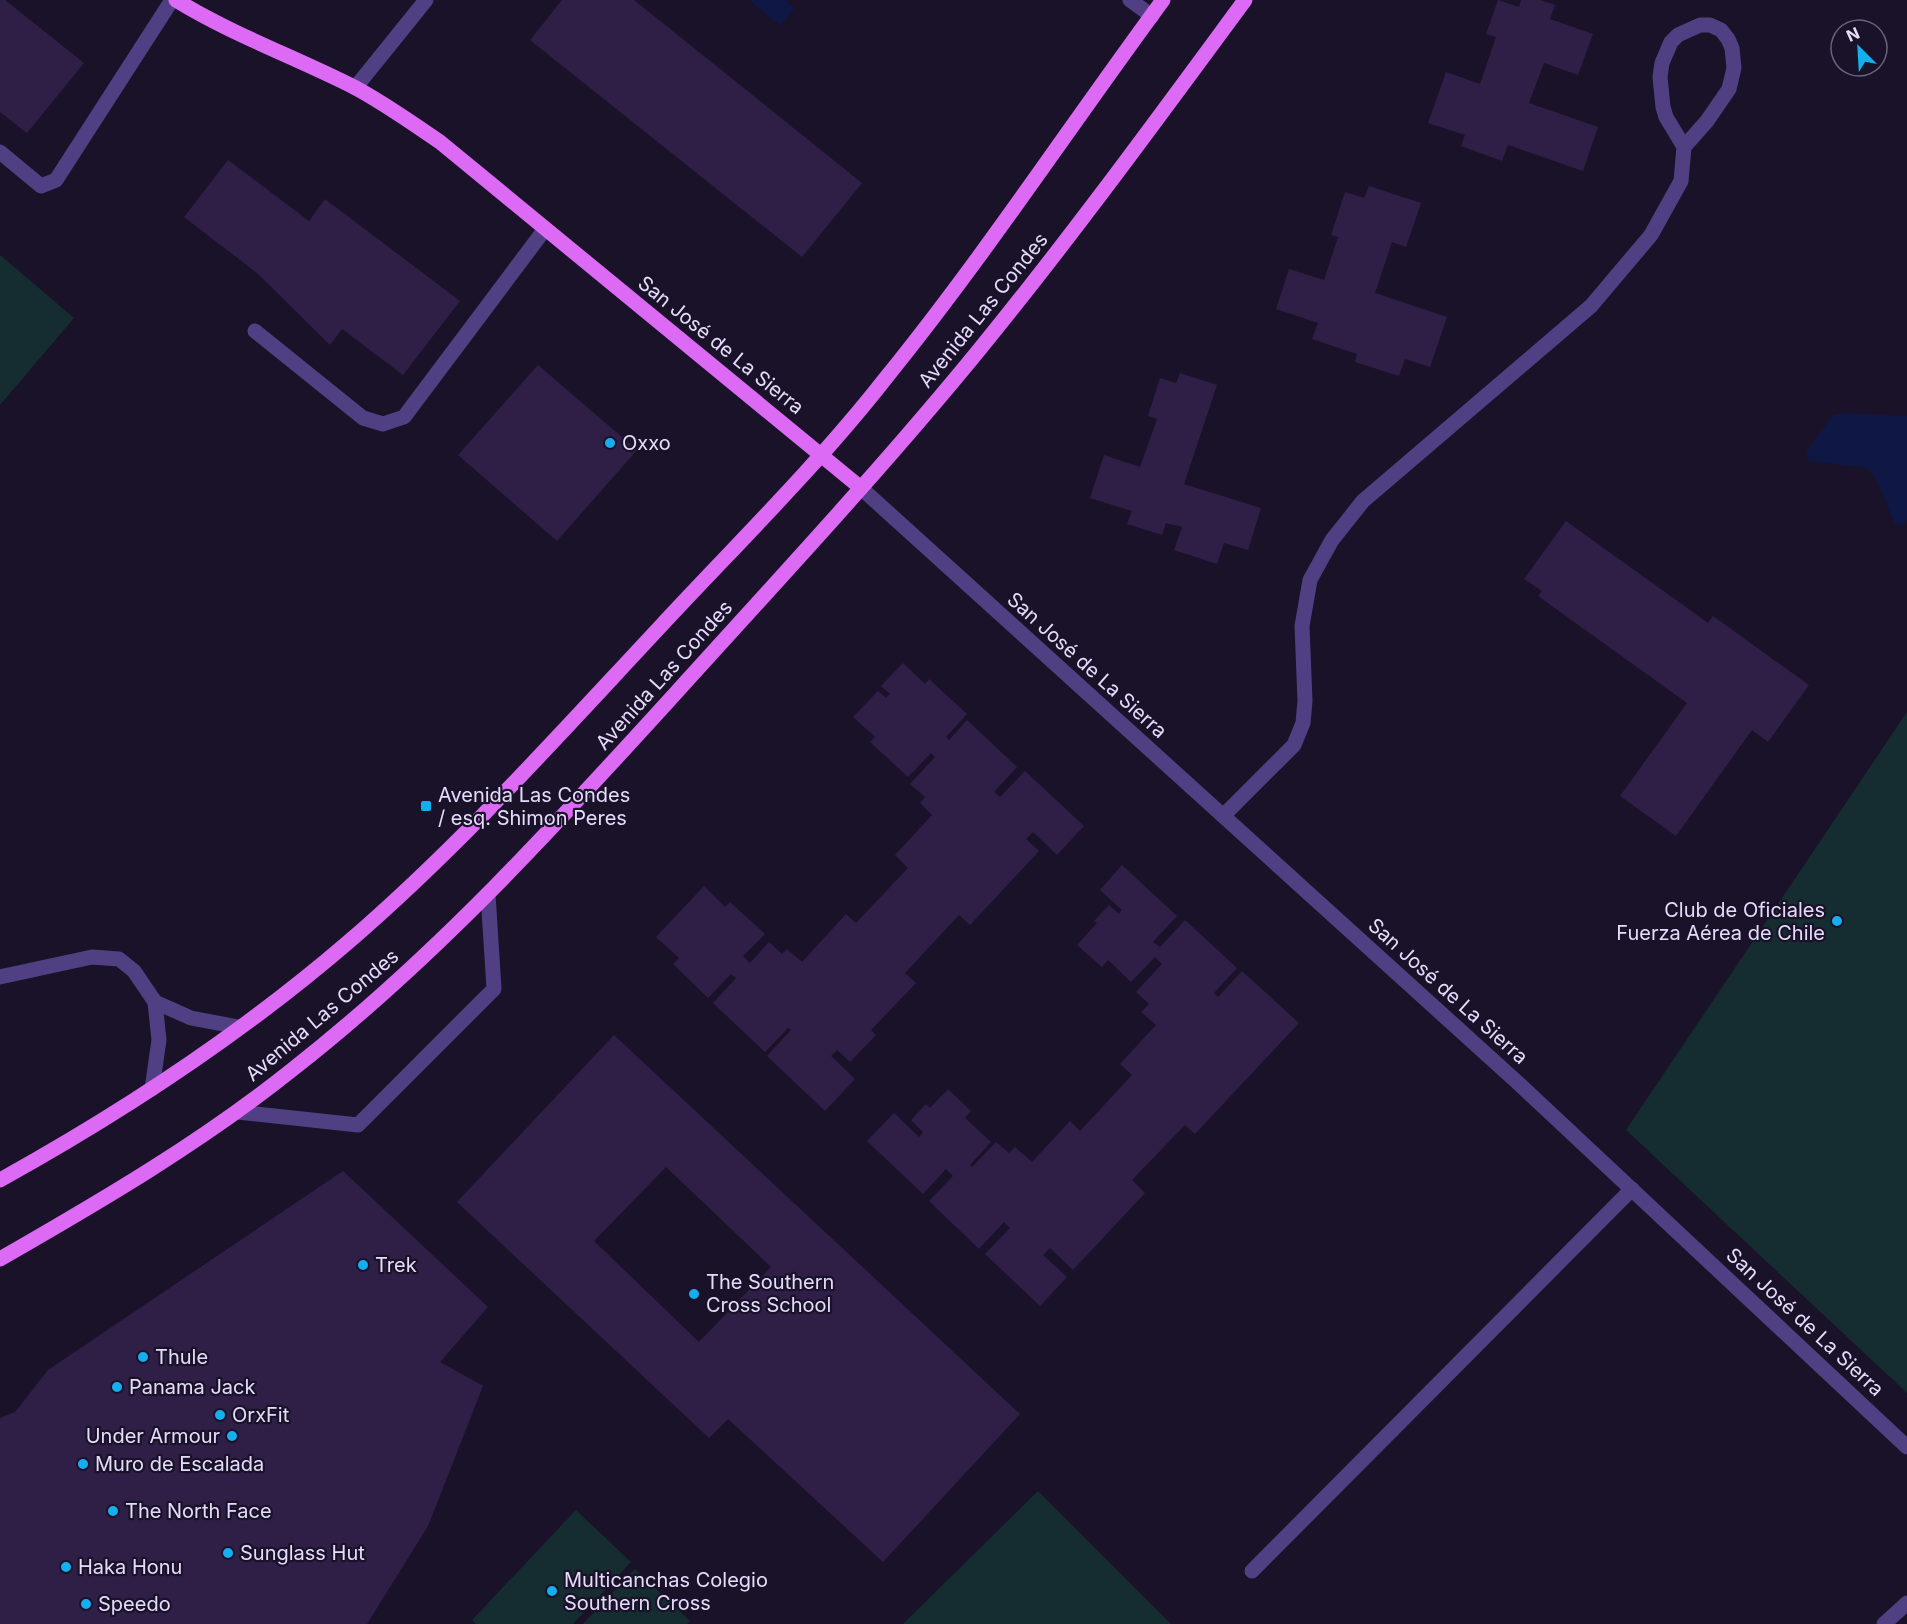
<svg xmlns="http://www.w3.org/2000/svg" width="1907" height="1624" font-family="Inter,sans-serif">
<rect width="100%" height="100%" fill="#1a1228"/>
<g fill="#152d31">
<path d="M0 255 74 318 0 405Z"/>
<path d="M1907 712V1393L1626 1130Z"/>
<path d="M1038 1491 1171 1624H903Z"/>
<path d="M576 1510 631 1562 573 1624H476L472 1620Z"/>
<path d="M635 1569 690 1621 687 1624H583Z"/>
</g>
<g fill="#0f1744">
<path d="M749 0H785L795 8 780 26Z"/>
<path d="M1842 413 1907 416V520L1901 526 1894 523C1888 508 1879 478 1867 468L1809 461 1806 453 1833 415Z"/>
</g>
<g fill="#2f1f47" fill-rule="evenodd">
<path d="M0 0H5L84 63 27 133 0 112Z"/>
<path d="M562 0H634L862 183 802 257 530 40Z"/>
<path d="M1498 0 1519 7 1521 0H1540L1555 5 1550 19 1593 34 1578 75 1544 63 1529 103 1598 127 1583 171 1508 145 1502 161 1461 146 1465 135 1428 123 1446 72 1480 84 1496 37 1486 34Z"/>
<path d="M228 160 309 221 325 199 460 301 403 375 342 329 330 345 257 273 184 217Z"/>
<path d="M1369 186 1421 203 1406 247 1392 242 1375 293 1447 317 1430 367 1405 359 1399 376 1355 362 1357 354 1312 339 1318 323 1276 309 1289 269 1324 280 1338 237 1331 235 1345 192 1364 198Z"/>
<path d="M538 365 637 450 557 541 458 455Z"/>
<path d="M1180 373 1217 385 1184 484 1261 508 1248 550 1224 543 1217 564 1174 550 1182 527 1166 523 1162 535 1127 524 1132 511 1090 498 1104 455 1140 467 1157 419 1148 416 1160 378 1176 383Z"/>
<path d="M1566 521 1708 623 1713 616 1809 685 1768 742 1752 730 1676 836 1620 796 1687 703 1538 596 1542 591 1524 579Z"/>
<path d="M903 663 925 684 929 679 967 714 946 737 949 740 967 720 1017 767 994 792 1000 797 1025 771 1084 826 1057 855 1033 832 1026 839 1039 851 970 925 959 915 905 973 916 983 871 1030 876 1035 850 1062 837 1050 831 1056 855 1079 825 1111 767 1056 791 1030 788 1028 765 1052 713 1003 736 978 731 974 708 998 673 964 679 958 656 937 704 886 725 907 730 902 765 934 743 956 750 963 769 942 782 954 787 949 802 962 846 914 856 923 908 868 895 855 932 815 920 803 925 797 910 784 935 757 931 753 908 777 870 742 875 737 853 717 878 691 886 698 890 694 881 686Z"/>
<path d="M1122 865 1177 916 1153 942 1160 947 1185 920 1237 968 1214 993 1218 997 1242 971 1299 1023 1195 1134 1185 1125 1132 1180 1145 1193 1073 1270 1050 1248 1043 1255 1067 1277 1040 1306 985 1254 1010 1228 1004 1222 979 1249 929 1201 953 1176 946 1169 923 1194 867 1141 894 1113 919 1137 923 1132 911 1120 926 1104 930 1108 948 1089 971 1111 965 1118 991 1142 970 1165 972 1167 996 1142 1009 1153 1015 1147 1032 1162 1070 1121 1080 1131 1132 1075 1120 1064 1156 1025 1141 1012 1149 1004 1136 992 1162 964 1155 957 1131 982 1108 960 1102 967 1077 945 1097 923 1094 921 1109 905 1119 914 1122 910 1100 890Z"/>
<path d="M614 1035 1020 1414 883 1562 728 1419 709 1438 457 1202ZM666 1167 771 1267 699 1342 594 1241Z"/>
<path d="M343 1171 488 1307 440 1362 483 1386 428 1526 367 1624H0V1418L15 1412 48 1370Z"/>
</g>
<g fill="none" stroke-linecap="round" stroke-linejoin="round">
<g stroke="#504083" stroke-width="15">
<path d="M1130 0 1152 16"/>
<path d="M355 88 426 0"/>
<path d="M0 152 41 186 56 180 172 0"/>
<path d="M255 331 363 418 383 424 404 417 545 229"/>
<path d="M861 488 1517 1082 1907 1447"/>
<path d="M1223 816 1294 745 1303 723 1305 701 1302 626 1310 580 1332 540 1363 501 1591 306 1651 235 1681 181 1684 147 1707 121 1729 89 1734 68 1732 48 1728 39 1721 30 1710 25H1700L1678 35 1671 42 1662 63 1660 77 1663 107 1666 117 1684 147"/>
<path d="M0 977 92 957 119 959 134 971 155 1002 159 1040 152 1089"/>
<path d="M155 1002 191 1018 238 1027"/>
<path d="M237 1112 358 1125 494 989 488 894"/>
<path d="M1252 1571 1632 1189"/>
<path d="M1884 1624 1907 1603"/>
</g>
<g stroke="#dc6af5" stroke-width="15">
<path d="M176 0C233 35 295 57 354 87 384 103 412 123 440 142L861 488"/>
<path d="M0 1180C121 1113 241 1034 346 944 459 847 558 736 659 628 735 546 816 467 885 379 984 257 1070 126 1163 0"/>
<path d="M0 1259C101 1201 202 1142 293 1069 449 947 580 798 713 652 803 553 894 454 979 350 1072 236 1158 118 1245 0"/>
</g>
</g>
<g fill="#15aeef" stroke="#1a1228" stroke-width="2">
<circle cx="610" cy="443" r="6"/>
<rect x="420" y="800" width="12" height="12" rx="3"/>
<circle cx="1837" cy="921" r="6"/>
<circle cx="363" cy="1265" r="6"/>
<circle cx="694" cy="1294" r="6"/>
<circle cx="143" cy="1357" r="6"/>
<circle cx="117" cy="1387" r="6"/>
<circle cx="220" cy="1415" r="6"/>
<circle cx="232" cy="1436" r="6"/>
<circle cx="83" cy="1464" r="6"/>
<circle cx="113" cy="1511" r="6"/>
<circle cx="228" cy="1553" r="6"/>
<circle cx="66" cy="1567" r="6"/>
<circle cx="552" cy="1591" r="6"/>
<circle cx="86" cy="1604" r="6"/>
</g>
<g text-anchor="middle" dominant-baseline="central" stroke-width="4.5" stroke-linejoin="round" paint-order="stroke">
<g font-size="20" fill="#e5dbfc" stroke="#1a1228">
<text transform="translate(983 310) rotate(-51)">Avenida Las Condes</text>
<text transform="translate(721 345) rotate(39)">San José de La Sierra</text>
<text transform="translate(1087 665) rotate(42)">San José de La Sierra</text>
<text transform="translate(664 675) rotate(-48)">Avenida Las Condes</text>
<text transform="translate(1448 991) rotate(42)">San José de La Sierra</text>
<text transform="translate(322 1015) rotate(-40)">Avenida Las Condes</text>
<text transform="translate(1805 1322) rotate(43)">San José de La Sierra</text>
</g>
<g font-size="20" fill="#e5dbfc" stroke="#1a1228" text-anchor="start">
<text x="622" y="443">Oxxo</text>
<text x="438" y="795">Avenida Las Condes<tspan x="438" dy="23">/ esq. Shimon Peres</tspan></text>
<text x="1825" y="910" text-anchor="end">Club de Oficiales<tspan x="1825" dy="23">Fuerza Aérea de Chile</tspan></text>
<text x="375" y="1265">Trek</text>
<text x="706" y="1282">The Southern<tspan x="706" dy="23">Cross School</tspan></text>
<text x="155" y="1357">Thule</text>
<text x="129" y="1387">Panama Jack</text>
<text x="232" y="1415">OrxFit</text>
<text x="220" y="1436" text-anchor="end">Under Armour</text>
<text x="95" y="1464">Muro de Escalada</text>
<text x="125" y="1511">The North Face</text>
<text x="240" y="1553">Sunglass Hut</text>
<text x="78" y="1567">Haka Honu</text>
<text x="564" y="1580">Multicanchas Colegio<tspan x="564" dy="23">Southern Cross</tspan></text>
<text x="98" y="1604">Speedo</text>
</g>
</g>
<g transform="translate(1859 48) rotate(336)"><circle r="28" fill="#1a1228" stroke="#6b627d" stroke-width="1.5"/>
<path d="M0-4.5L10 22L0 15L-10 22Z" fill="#15aeef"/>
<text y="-9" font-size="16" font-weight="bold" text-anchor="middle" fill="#e5dbfc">N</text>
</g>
</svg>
